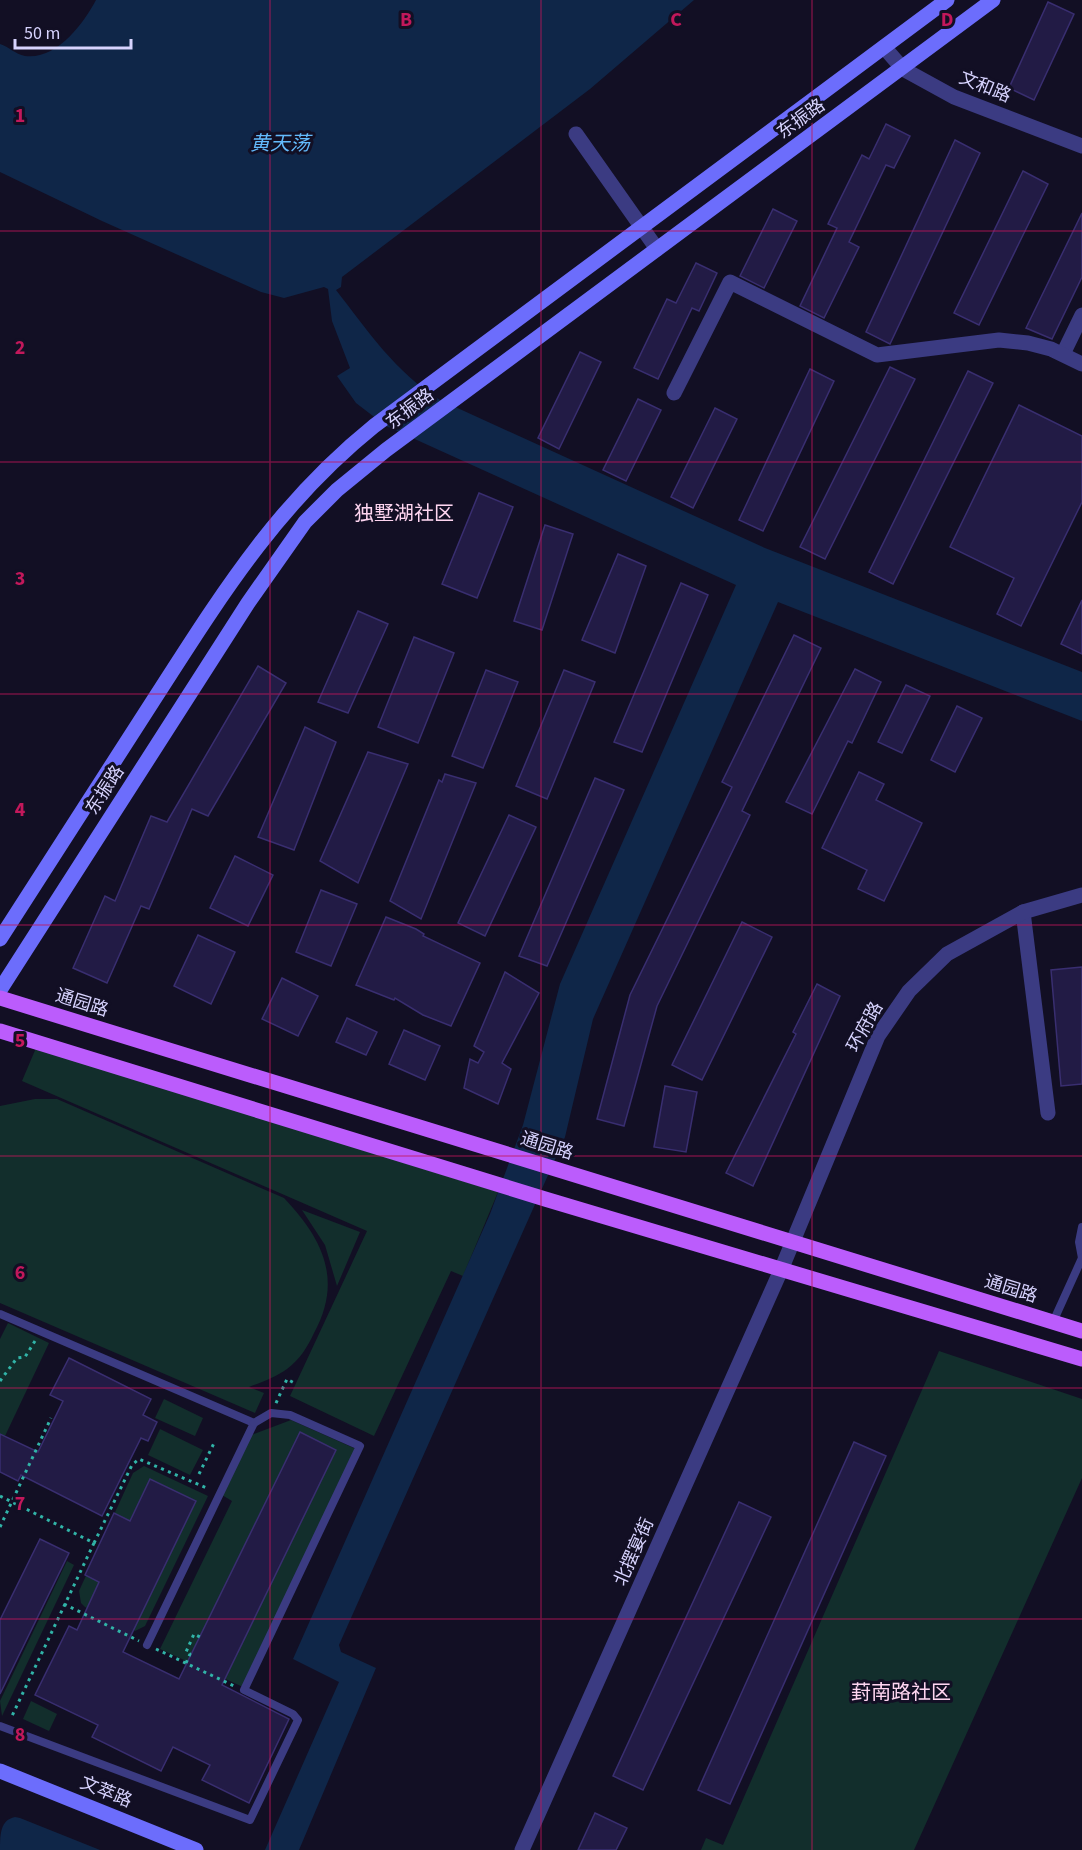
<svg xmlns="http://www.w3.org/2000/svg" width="1082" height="1850" font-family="'Source Sans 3','Noto Sans SC',sans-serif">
<rect width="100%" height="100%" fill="#120f24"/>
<g fill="#122e2c">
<path d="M36 1048 498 1192 463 1276 451 1271 374 1436 290 1396 367 1231 22 1081Z"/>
<path d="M35 1099H57L284 1198C323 1239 343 1280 314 1333 307 1348 300 1359 287 1369 276 1377 262 1382 249 1387L264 1393 255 1413 0 1303V1106Z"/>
<path d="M302 1210 360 1232 337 1286 325 1245Z"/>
<path d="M8 1323 49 1343 5 1436 0 1434V1339Z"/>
<path d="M939 1351 1082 1399V1478L914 1850H701L706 1838 723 1845Z"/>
<path d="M164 1399 203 1418 195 1436 155 1418Z"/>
<path d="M291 1420 356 1449 243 1687 160 1649 232 1501 222 1495 251 1435Z"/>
<path d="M160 1429 203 1450 190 1475 148 1455Z"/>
<path d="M144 1466 208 1496 145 1626 135 1631 85 1607 81 1603 79 1591 133 1473Z"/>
<path d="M67 1561 74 1565 2 1716 0 1701Z"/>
<path d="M31 1701 57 1714 49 1731 23 1719Z"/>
</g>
<g fill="#0f2648">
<path d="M96 0H694L590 89 342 277 341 287 336 290C368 331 395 372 440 400L765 548 1082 672V721L778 602 593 1019 565 1137 339 1645 341 1652 376 1668 299 1850H265L339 1682 293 1659 490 1214 523 1125 560 984 736 585 386 426 356 403 337 376 350 368 332 321 328 289 324 287 284 298 261 292 102 221 0 172V44C9 47 15 54 25 56 57 60 83 24 96 0Z"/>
<path d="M15 1817 20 1818 100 1850H0C0 1835 0 1820 15 1817Z"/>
</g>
<g fill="#221b45" stroke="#392e70" stroke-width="1.5">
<path d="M1048 2 1074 14 1034 100 1009 88Z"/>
<path d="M886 124 910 136 894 168 886 165 849 242 859 247 824 318 800 306 837 228 828 224 862 155 869 159Z"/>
<path d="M955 140 980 153 890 344 866 332Z"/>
<path d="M1023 171 1048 184 979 325 954 313Z"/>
<path d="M773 209 797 221 764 288 740 276Z"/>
<path d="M1082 213V277L1052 339 1026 328Z"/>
<path d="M696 263 717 273 699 311 692 308 658 379 634 368 667 299 676 303Z"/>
<path d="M580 352 601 362 559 449 538 438Z"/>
<path d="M890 367 915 379 825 559 800 547Z"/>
<path d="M810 369 834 381 763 531 739 520Z"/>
<path d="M968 371 993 383 893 584 869 572Z"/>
<path d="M638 399 661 410 626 481 603 470Z"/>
<path d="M1019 405 1082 436V502L1021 626 997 614 1014 578 950 547Z"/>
<path d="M715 408 737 419 693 508 671 497Z"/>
<path d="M479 493 513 507 477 598 442 584Z"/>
<path d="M545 525 573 534 542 630 514 621Z"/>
<path d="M618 554 646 566 615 653 582 640Z"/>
<path d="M681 583 708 595 642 752 614 742Z"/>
<path d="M1082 600V654L1061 644Z"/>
<path d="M358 611 388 624 348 713 318 702Z"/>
<path d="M794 635 821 648 742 811 750 815 657 1006 624 1126 597 1119 630 995 732 787 722 782Z"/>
<path d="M414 637 454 653 418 743 378 727Z"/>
<path d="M258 666 286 683 208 816 192 809 149 909 141 906 107 983 73 968 105 896 115 901 151 816 167 822Z"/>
<path d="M855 669 881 682 852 743 848 741 812 814 786 802Z"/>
<path d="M486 670 518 682 483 768 452 756Z"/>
<path d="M564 670 595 682 547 799 516 786Z"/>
<path d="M906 685 930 696 902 753 878 742Z"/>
<path d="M957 706 982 718 955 772 931 760Z"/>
<path d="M305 727 336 742 294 850 258 837Z"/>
<path d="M368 752 408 764 358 883 320 861Z"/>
<path d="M859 772 884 784 876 800 922 823 884 901 858 889 867 870 822 848Z"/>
<path d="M445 774 476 783 421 919 390 901 439 780 442 782Z"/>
<path d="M595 778 624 790 547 966 519 956Z"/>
<path d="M509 815 536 827 485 936 458 923Z"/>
<path d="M235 856 273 875 248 926 210 908Z"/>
<path d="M321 890 357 904 331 966 296 952Z"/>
<path d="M386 917 416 929 424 934 423 936 480 963 451 1026 423 1015 395 998 394 1000 356 985Z"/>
<path d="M742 922 772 937 702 1080 672 1065Z"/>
<path d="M198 935 235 952 211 1004 174 986Z"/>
<path d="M1082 967V1084L1061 1086 1051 970Z"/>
<path d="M505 972 539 993 502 1063 511 1069 498 1104 464 1088 470 1059 478 1063 484 1052 474 1046Z"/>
<path d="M282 978 318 996 298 1036 262 1019Z"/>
<path d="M817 984 840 996 753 1186 726 1173 796 1034 793 1032Z"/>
<path d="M347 1018 377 1032 366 1055 336 1042Z"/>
<path d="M404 1030 440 1046 425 1080 389 1064Z"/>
<path d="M665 1086 697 1092 686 1152 654 1147Z"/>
<path d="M69 1358 151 1399 143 1415 157 1422 148 1441 141 1438 102 1516 21 1475 18 1481 0 1472V1434L38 1452 63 1401 50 1395Z"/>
<path d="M300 1432 336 1450 222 1685 289 1719 249 1803 202 1780 210 1765 173 1747 161 1771 92 1737 98 1725 35 1695 69 1626 77 1630 99 1582 85 1575 114 1513 130 1521 150 1479 196 1501 123 1652 179 1679Z"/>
<path d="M854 1442 886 1456 730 1804 698 1790Z"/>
<path d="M739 1502 771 1517 643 1790 613 1776Z"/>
<path d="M40 1539 69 1553 0 1694V1620Z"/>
<path d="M595 1813 627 1828 616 1850H578Z"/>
</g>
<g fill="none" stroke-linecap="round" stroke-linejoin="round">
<g stroke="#31b4a8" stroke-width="3" stroke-dasharray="3 4.5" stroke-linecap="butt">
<path d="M0 1381 17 1358 25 1357 35 1341"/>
<path d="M276 1403 287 1379 296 1384"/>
<path d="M199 1474 215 1441"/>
<path d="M0 1496 94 1543 11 1718"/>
<path d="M0 1527 51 1418"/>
<path d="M94 1543 132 1465 139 1459 209 1489"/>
<path d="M64 1604 139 1641"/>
<path d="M156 1649 234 1686"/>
<path d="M186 1663 190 1654 186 1652 194 1634 200 1637"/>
</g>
<g stroke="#3b3b82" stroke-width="8">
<path d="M1082 1227 1079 1242 1082 1258"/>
<path d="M0 1314 254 1423 147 1645"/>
<path d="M1053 1322 1082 1258"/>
<path d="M0 1726 250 1820 298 1720 293 1714 244 1690 360 1446 290 1415 271 1413 254 1423"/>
</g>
<g stroke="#3b3b82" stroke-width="15">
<path d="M576 134 657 249"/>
<path d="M1063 354 1082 315"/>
<path d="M674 393 730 282 877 355 999 340 1028 343 1051 349 1082 364"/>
<path d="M1023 912 1048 1113"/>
</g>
<g stroke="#3b3b82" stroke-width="15">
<path d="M884 47 903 69 954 97 1082 146"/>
<path d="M522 1850 781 1270 878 1036 909 991 947 954 1023 912 1082 895"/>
</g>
<g stroke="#6c6dfc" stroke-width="15">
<path d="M0 939C51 860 102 780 153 701 220 597 276 505 374 426L947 0"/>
<path d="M0 990 248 603 305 522 337 490 386 450 993 0"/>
<path d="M0 1771 196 1850"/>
</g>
<g stroke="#bb5cfc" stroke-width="15">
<path d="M0 998 1082 1331"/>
<path d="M0 1031 545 1199 1082 1359"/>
</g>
</g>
<path fill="none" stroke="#c2185b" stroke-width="1.5" stroke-opacity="0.55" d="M270 0V1850M541 0V1850M812 0V1850M0 231H1082M0 462H1082M0 694H1082M0 925H1082M0 1156H1082M0 1388H1082M0 1619H1082"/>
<g text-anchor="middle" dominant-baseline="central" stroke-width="6" stroke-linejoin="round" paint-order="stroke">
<g font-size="18" fill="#d7d3fe" stroke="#120f24">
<text transform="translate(985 87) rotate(22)">文和路</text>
<text transform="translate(801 119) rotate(-36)">东振路</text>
<text transform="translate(410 409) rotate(-37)">东振路</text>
<text transform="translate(105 790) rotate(-57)">东振路</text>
<text transform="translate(82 1003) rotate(17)">通园路</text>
<text transform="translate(865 1027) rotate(-61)">环府路</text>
<text transform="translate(547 1146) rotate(17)">通园路</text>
<text transform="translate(1011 1289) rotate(17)">通园路</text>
<text transform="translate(634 1552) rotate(-66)">北摆宴街</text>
<text transform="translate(106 1792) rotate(22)">文萃路</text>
</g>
<g font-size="20" font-style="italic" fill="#63bafc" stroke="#120f24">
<text x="280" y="144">黄天荡</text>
</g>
<g font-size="20" fill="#fed5f0" stroke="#120f24">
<text x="404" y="514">独墅湖社区</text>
<text x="901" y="1693">葑南路社区</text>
</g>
</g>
<g font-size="20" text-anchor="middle" font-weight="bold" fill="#c2185b" stroke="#120f24" stroke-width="6" stroke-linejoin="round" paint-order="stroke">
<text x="406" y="26">B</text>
<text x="676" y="26">C</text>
<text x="947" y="26">D</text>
<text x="20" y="122">1</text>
<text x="20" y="354">2</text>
<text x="20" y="585">3</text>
<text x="20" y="816">4</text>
<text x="20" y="1047">5</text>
<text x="20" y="1279">6</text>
<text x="20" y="1510">7</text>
<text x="20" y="1741">8</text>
</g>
<path d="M15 39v9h116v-9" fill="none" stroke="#d7d3fe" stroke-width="3"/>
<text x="24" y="39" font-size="18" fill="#d7d3fe" stroke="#120f24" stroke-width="4.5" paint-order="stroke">50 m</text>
</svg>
